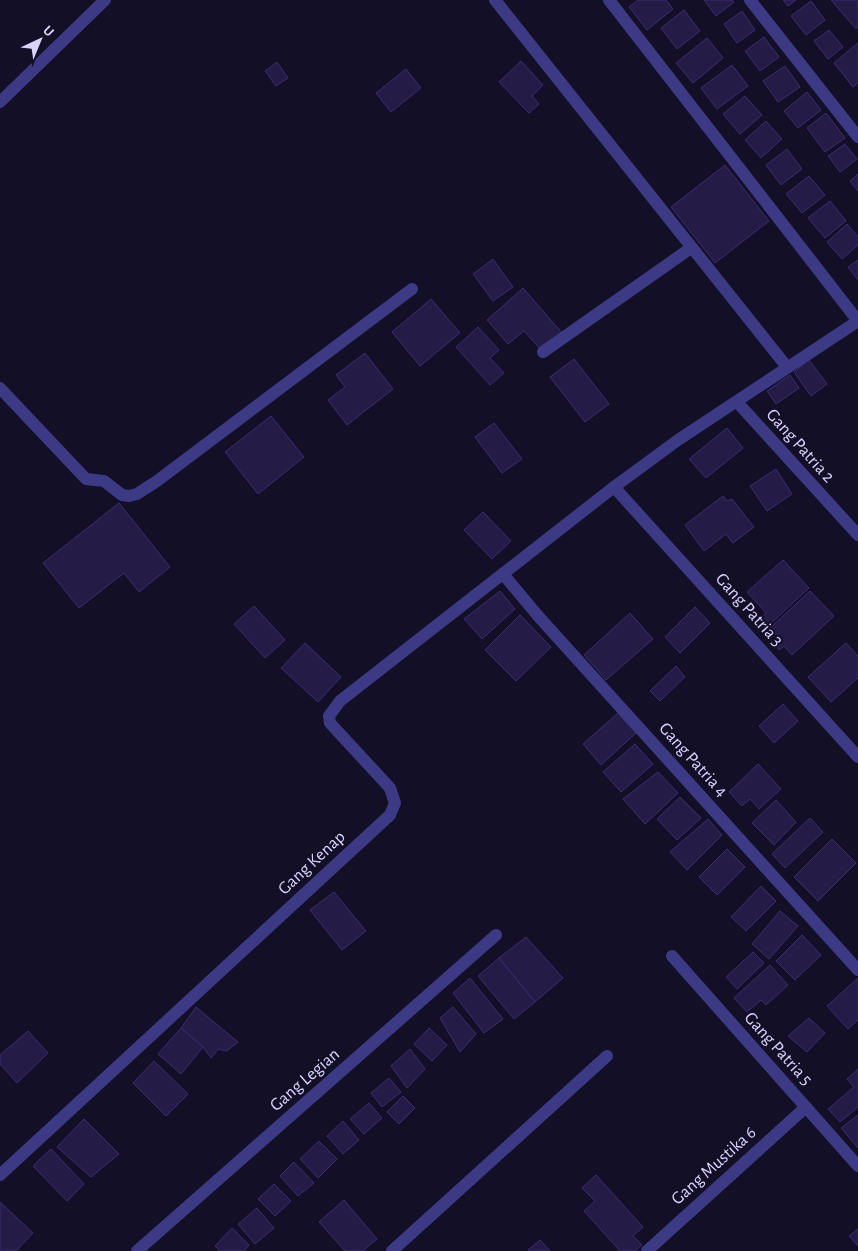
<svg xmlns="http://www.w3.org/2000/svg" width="858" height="1251" font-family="'Alegreya Sans',sans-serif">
<rect width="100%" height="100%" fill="#130f26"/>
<g fill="#241b47" stroke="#3b2d73">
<path d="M638 0H666L673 9 647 30 629 7Z"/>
<path d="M704 0H732L734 2 716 16Z"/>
<path d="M783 0H796L788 6Z"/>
<path d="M831 0H858V27L856 29Z"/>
<path d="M811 1 825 20 806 35 791 16Z"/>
<path d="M684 10 700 31 677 49 661 28Z"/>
<path d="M742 11 755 30 737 43 724 24Z"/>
<path d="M829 30 843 47 828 59 814 41Z"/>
<path d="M764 37 779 57 760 71 745 51Z"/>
<path d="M707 38 723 58 693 83 676 63Z"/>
<path d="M858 43V83L853 87 834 63Z"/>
<path d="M521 61 543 85 532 96 539 104 529 113 499 82Z"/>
<path d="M277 62 288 78 276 86 265 71Z"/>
<path d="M732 65 748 86 717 109 701 88Z"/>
<path d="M785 66 800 87 778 102 763 81Z"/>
<path d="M406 69 421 88 391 112 376 93Z"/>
<path d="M807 92 821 110 798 128 784 111Z"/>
<path d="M745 96 762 115 740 134 723 114Z"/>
<path d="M826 113 845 138 825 152 807 128Z"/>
<path d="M766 121 782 139 761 158 745 140Z"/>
<path d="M845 144 857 159 840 172 828 156Z"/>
<path d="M787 149 802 169 781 185 766 165Z"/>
<path d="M725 165 769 221 715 263 671 207Z"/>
<path d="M858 174V191L850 181Z"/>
<path d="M809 176 825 195 802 213 786 194Z"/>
<path d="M830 201 846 221 825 238 808 218Z"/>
<path d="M847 224 858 237V245L842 259 827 242Z"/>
<path d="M493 259 513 287 493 301 473 274Z"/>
<path d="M858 260V280L848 267Z"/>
<path d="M523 288 563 334 543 352 524 331 508 344 487 320Z"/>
<path d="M431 299 460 333 420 366 392 332Z"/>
<path d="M478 327 499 350 490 358 504 373 490 385 456 347Z"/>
<path d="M365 353 393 389 347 425 328 400 345 387 336 375Z"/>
<path d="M574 359 609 404 585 422 550 377Z"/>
<path d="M809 360 827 384 811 396 794 372Z"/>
<path d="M790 375 799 388 776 404 767 391Z"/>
<path d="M271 416 304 457 258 494 225 452Z"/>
<path d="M494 423 522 459 502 473 475 437Z"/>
<path d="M727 428 743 448 706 478 689 459Z"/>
<path d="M776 469 792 494 767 511 750 486Z"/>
<path d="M723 496 727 501 732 499 754 527 733 543 726 534 704 551 685 525Z"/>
<path d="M119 503 170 567 139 592 124 573 79 608 43 563Z"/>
<path d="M483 512 511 541 492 559 464 530Z"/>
<path d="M783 560 809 588 767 627 759 619 766 613 747 592Z"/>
<path d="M500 591 515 609 482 639 464 619Z"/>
<path d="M810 591 834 616 792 655 784 646 779 650 773 643 779 638 770 628Z"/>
<path d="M254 606 285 640 265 658 234 624Z"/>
<path d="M695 607 710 623 680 653 665 637Z"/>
<path d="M630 613 653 639 606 680 584 655Z"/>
<path d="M520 615 551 647 516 681 485 650Z"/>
<path d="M305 643 341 677 318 702 281 668Z"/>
<path d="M846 643 858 656V678L831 702 808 677Z"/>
<path d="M676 666 685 677 660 701 650 691Z"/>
<path d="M783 704 798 721 774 743 759 726Z"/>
<path d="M618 713 636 733 601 765 583 744Z"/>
<path d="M635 744 653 764 621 792 603 772Z"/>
<path d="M758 764 781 789 759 809 750 799 742 806 729 792Z"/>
<path d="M658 772 678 793 645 824 623 799Z"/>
<path d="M680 797 701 818 677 840 657 819Z"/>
<path d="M776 800 796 822 774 845 752 823Z"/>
<path d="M810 818 823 832 785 868 772 854Z"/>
<path d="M708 819 722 835 687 870 670 852Z"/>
<path d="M832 839 856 863 818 901 794 877Z"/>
<path d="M727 849 745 867 717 895 699 877Z"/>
<path d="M761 886 776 901 746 931 731 917Z"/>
<path d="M334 892 366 931 342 950 310 910Z"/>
<path d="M780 911 798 926 769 959 752 944Z"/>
<path d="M802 935 821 955 795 980 776 961Z"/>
<path d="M526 937 563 978 535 1002 499 958Z"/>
<path d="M753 952 764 963 737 989 726 977Z"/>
<path d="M499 958 535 1002 514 1019 478 976Z"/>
<path d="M770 965 788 985 766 1005 761 1000 747 1012 734 998Z"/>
<path d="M470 978 503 1019 484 1033 453 993Z"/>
<path d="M858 978V1020L848 1029 827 1006Z"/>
<path d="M196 1007 238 1042 227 1051 218 1049 211 1058 203 1047 181 1028Z"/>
<path d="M453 1007 476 1034 460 1052 440 1018Z"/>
<path d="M809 1018 825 1033 807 1052 788 1036Z"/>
<path d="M181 1028 203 1047 181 1074 158 1054Z"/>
<path d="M429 1028 447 1045 432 1061 414 1044Z"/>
<path d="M28 1031 48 1053 17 1083 0 1064V1055Z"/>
<path d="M410 1049 425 1069 407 1088 391 1066Z"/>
<path d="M154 1061 188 1094 166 1116 133 1083Z"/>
<path d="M858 1069V1107L840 1122 828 1109 854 1087 847 1079Z"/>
<path d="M389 1078 401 1092 382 1107 371 1093Z"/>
<path d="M403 1096 415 1108 399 1124 387 1112Z"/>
<path d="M369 1103 382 1118 364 1134 350 1119Z"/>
<path d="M858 1115V1148L841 1128Z"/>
<path d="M84 1119 119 1154 91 1177 57 1147Z"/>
<path d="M343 1121 359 1140 343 1154 327 1136Z"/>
<path d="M319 1141 337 1159 318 1178 300 1159Z"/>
<path d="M51 1149 84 1184 67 1201 33 1166Z"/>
<path d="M294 1162 314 1183 298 1196 280 1176Z"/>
<path d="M596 1175 643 1227 633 1236 642 1245 635 1251H620L584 1211 595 1201 582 1188Z"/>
<path d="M274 1184 291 1201 275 1216 258 1199Z"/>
<path d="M344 1200 377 1239 363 1251H345L319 1222Z"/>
<path d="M0 1202 33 1233 16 1251H0Z"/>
<path d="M257 1208 274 1228 255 1244 238 1224Z"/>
<path d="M232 1228 249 1245 244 1251H220L215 1246Z"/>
<path d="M858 1229V1246L849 1236Z"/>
<path d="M540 1240 550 1251H530L528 1250Z"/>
</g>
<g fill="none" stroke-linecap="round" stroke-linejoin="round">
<g stroke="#3d3a85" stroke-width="12">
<path d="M495 0 787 367"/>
<path d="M609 0 858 321"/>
<path d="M750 0 858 137"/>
<path d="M0 102 105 0"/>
<path d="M543 352 691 248"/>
<path d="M0 388 86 479 104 481 122 495 129 496 137 494 157 481 412 289"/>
<path d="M737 402 858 535"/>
<path d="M614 487 858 757"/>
<path d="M503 574 539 617 858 970"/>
<path d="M672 956 858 1166"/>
<path d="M0 1175 390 815 395 803 390 788 330 723 329 716 340 701 614 487 678 440 858 321"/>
<path d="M137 1251 496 935"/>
<path d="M392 1251 607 1056"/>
<path d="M647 1251 806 1107"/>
</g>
</g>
<g text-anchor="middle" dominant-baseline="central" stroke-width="4" stroke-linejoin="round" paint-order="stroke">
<g font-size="18" fill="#d9d4ff" stroke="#130f26">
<text transform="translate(800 446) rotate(48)">Gang Patria 2</text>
<text transform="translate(749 610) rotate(48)">Gang Patria 3</text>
<text transform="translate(693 760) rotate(48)">Gang Patria 4</text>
<text transform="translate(312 863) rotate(-43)">Gang Kenap</text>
<text transform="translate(778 1049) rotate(48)">Gang Patria 5</text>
<text transform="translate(305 1080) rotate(-41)">Gang Legian</text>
<text transform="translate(714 1166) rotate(-42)">Gang Mustika 6</text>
</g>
</g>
<g transform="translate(40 40) rotate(44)" stroke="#130f26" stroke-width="4" paint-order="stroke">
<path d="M0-4L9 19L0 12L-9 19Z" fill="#d9d4ff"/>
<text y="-8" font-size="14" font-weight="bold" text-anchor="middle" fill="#d9d4ff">U</text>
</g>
</svg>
